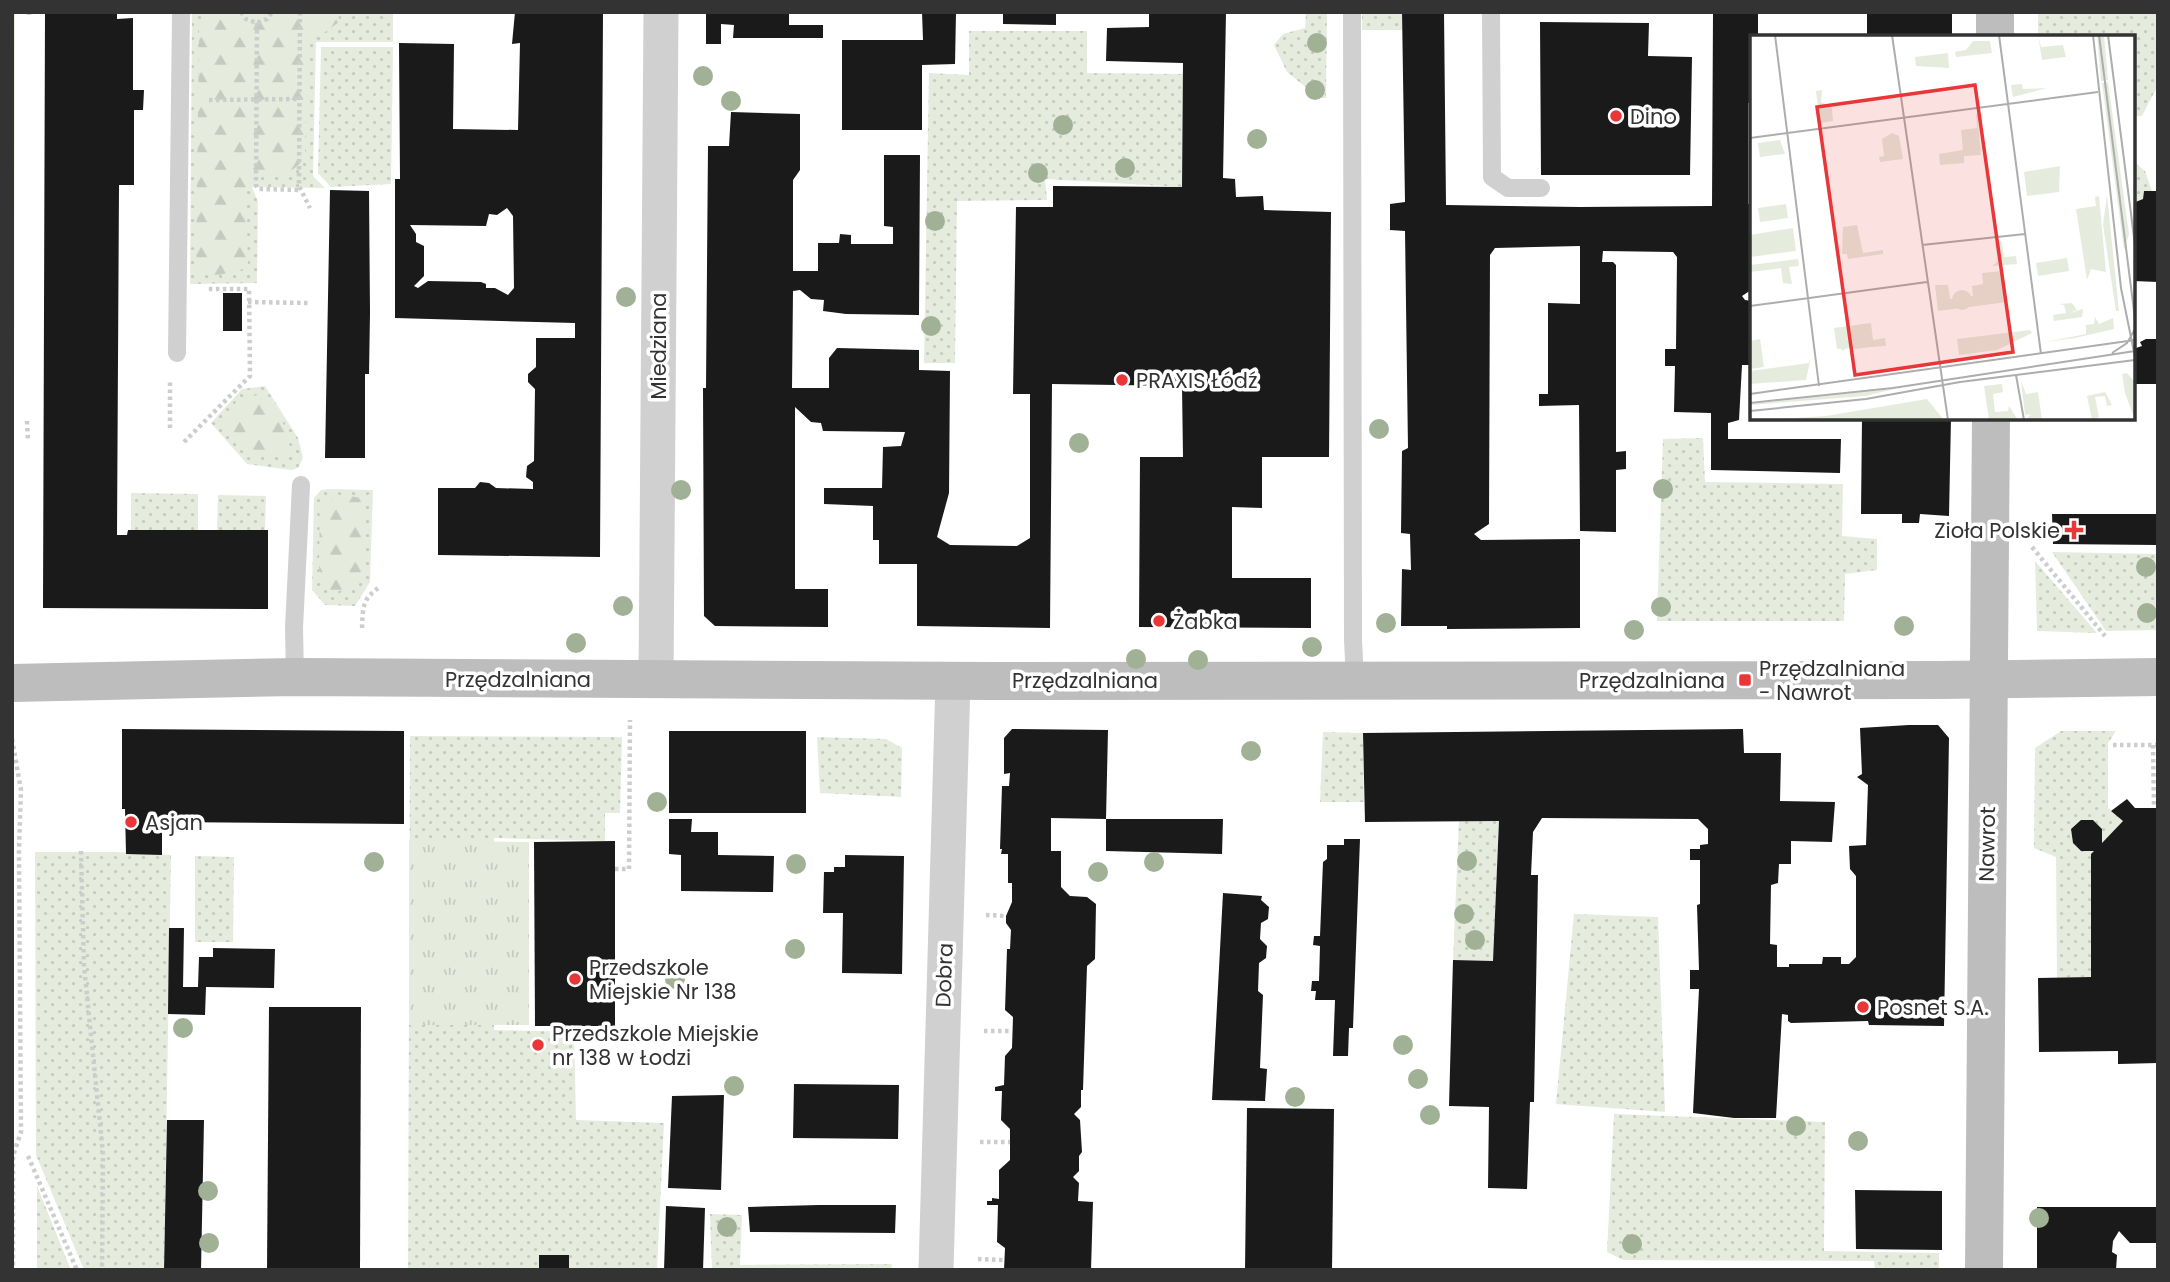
<svg xmlns="http://www.w3.org/2000/svg" width="2170" height="1282" font-family="Poppins,sans-serif">
<defs>
<pattern id="grass-dots" width="8" height="8" patternUnits="userSpaceOnUse" patternTransform="scale(1.75)"><rect width="8" height="8" fill="#e5ecde"/><path d="M2 2h.1M6 6h.1" fill="none" stroke="#c5cbbf" stroke-width="1.8" stroke-linecap="round"/></pattern>
<pattern id="forest-firs" width="22" height="20" patternUnits="userSpaceOnUse" patternTransform="scale(1.75)"><rect width="22" height="20" fill="#e5ecde"/><path d="M5 1l3.5 6h-7zM16 11l3.5 6h-7z" fill="#c5cbbf"/></pattern>
<pattern id="park-tufts" width="24" height="20" patternUnits="userSpaceOnUse" patternTransform="scale(1.75)"><rect width="24" height="20" fill="#e5ecde"/><path d="M3 7l-1-3M5 7V3M7 7l1-3M15 17l-1-3M17 17v-4M19 17l1-3" fill="none" stroke="#c5cbbf"/></pattern>
</defs>
<rect width="100%" height="100%" fill="#fff"/>
<g fill="url(#grass-dots)">
<path d="M12 12H15L14 395H12Z"/>
<path d="M192 12H393V42H316L313 176 325 188 252 187 258 202 257 283 190 284Z"/>
<path d="M1306 12H1327L1326 98H1319L1287 72 1274 45 1283 34 1305 28Z"/>
<rect x="1362" y="12" width="40" height="18"/>
<path d="M2038 12H2158V85L2142 116H2133V37H2038Z"/>
<path d="M969 31H1087V73L1183 74 1182 187 1045 179 1047 200 957 201 955 363H924L929 73 969 75Z"/>
<path d="M321 47H393L391 184 331 187 318 173Z"/>
<path d="M2133 161 2145 171 2152 191H2144L2143 199 2133 203Z"/>
<path d="M265 386 298 438 303 458 298 468 291 470 247 464 211 423 242 389Z"/>
<path d="M1703 438 1705 482 1843 484 1842 536 1877 539V570L1845 574 1844 621H1657L1663 439Z"/>
<path d="M329 489 373 490 370 582 355 606 325 605 312 590 314 498 321 490Z"/>
<path d="M131 493 198 494V530H131Z"/>
<path d="M218 495 266 496 265 530H217Z"/>
<path d="M2052 552 2158 554 2157 630 2106 631Z"/>
<path d="M2035 561 2097 633 2037 631Z"/>
<path d="M2061 731H2116L2108 743V808L2123 821 2102 843V829L2093 820H2081L2071 829 2073 843 2080 851H2094L2091 855V977L2057 978 2056 857 2034 848 2035 748Z"/>
<path d="M1323 732 1363 733 1364 802H1320Z"/>
<path d="M410 736 622 737 620 813H605V841L494 838V1030L574 1032 576 1120 664 1123 657 1270H408Z"/>
<path d="M817 737 886 739 902 748 901 797 820 793Z"/>
<path d="M1459 821H1499L1493 961 1453 960Z"/>
<path d="M35 852H115L171 855 164 1270H84L36 1155Z"/>
<path d="M195 856 234 857 233 942H195Z"/>
<path d="M1574 914 1658 917 1665 1112 1556 1104Z"/>
<path d="M1614 1114 1825 1122 1824 1251 1939 1253V1270H1875L1874 1261 1623 1260 1607 1252Z"/>
<path d="M37 1186 71 1270H37Z"/>
<path d="M710 1214 742 1215 740 1265 892 1264 891 1270H712Z"/>
</g>
<g fill="url(#forest-firs)">
<path d="M210 12H338L339 22 307 45 305 159 283 178 261 175 246 190 248 268 219 275 198 274 196 253 199 30Z"/>
<path d="M258 395C279 405 291 435 290 457L248 455 233 439 223 421 238 399Z"/>
<path d="M346 495 365 499 363 574 357 583 337 592 325 588 319 568 320 507 330 500Z"/>
</g>
<path fill="url(#park-tufts)" d="M409 840 529 842V1025H409Z"/>
<g fill="#1a1a1a" fill-rule="evenodd">
<path d="M45 12H117V19L133 18V90H144L143 110H134V185H119L117 535H127L128 530H268V609L43 608Z"/>
<path d="M515 12H603L600 557 438 555V488H475L480 482 489 483 496 488 533 489V482L526 477 527 466 534 461 535 389 528 382V374L536 367V338H575V323L395 318V179H400L399 43 454 44 453 129 518 130 520 43 512 44ZM507 208 513 216 514 288 508 295 495 288H486V284L481 282 428 281 418 288 414 286 424 276V246L416 242V234L410 225 486 226 489 214 497 215Z"/>
<path d="M706 12H789V25H823V38H733L734 25 721 24V44H706Z"/>
<path d="M922 12H956L955 64 922 65V130H842V40H923Z"/>
<path d="M1003 12H1056V25L1003 24Z"/>
<path d="M1149 12H1226L1223 178 1235 179 1236 197 1263 196 1264 210 1331 212 1329 457H1262V508L1232 507V578H1311V628L1139 627 1140 457H1183L1182 386 1052 384 1050 628 917 626V564H879V540H873V506L824 504V488H882L883 447 901 446 905 432 823 431 821 423 811 422 795 407V589H828V627L715 626 704 616 703 388H706L708 146H729L731 112 800 114V170L793 180V271H818V243H839L840 234 851 235V244H893V227L884 226V155H920L919 315 846 314 823 311 824 300 811 299 800 290 793 291 792 388H829V358L837 348 919 350V370L950 371 949 493 937 537 950 545 1017 546 1030 538V394H1013L1016 207H1053V186L1182 187 1183 63 1106 61 1107 28 1149 27Z"/>
<path d="M1402 12H1444L1446 205 1580 207 1712 206 1713 12H1758V37H1752V103H1748V204H1752L1751 290 1742 296 1745 300 1752 301V365H1742L1739 420 1728 423V439H1841L1840 473 1711 470V413L1674 412 1675 366H1665V349H1676L1677 257 1673 252 1603 251 1602 262H1613L1616 265V452L1626 451V469L1616 470V532L1580 531 1579 405 1539 406V394H1548V303L1580 304V246L1495 248 1490 255 1489 524 1474 534 1481 540 1580 539V628L1447 629V626H1401L1402 569 1411 570 1410 534 1401 533 1402 451 1408 448 1405 231 1390 230V204L1405 202Z"/>
<rect x="1867" y="12" width="85" height="25"/>
<path d="M1540 22 1649 23 1648 56 1692 57 1690 175H1541Z"/>
<path d="M330 190 369 191 370 313 369 374H365V458H325Z"/>
<path d="M2144 191H2158V282L2133 281V203L2143 199Z"/>
<rect x="223" y="293" width="19" height="38"/>
<path d="M2146 339H2158V384H2133V349L2142 346 2140 342Z"/>
<path d="M1862 418H1951L1949 516 1920 514 1919 523H1902V514H1861Z"/>
<path d="M2052 514H2158V545L2053 544Z"/>
<path d="M1909 725H1938L1949 738 1944 1026 1869 1025 1868 1021 1791 1023 1788 1021V1015L1782 1014 1776 1118H1734L1693 1113 1699 989H1690V970H1699L1697 905 1700 904V860H1690V849H1700V845L1708 844V829L1698 819 1542 818 1533 832 1531 875H1538L1534 1102H1530L1527 1189 1488 1188 1489 1107 1449 1106 1453 960 1493 961 1499 821 1365 822 1363 733 1743 729 1744 753H1781L1780 801 1835 802 1832 842 1791 841V864H1779L1778 883 1771 885 1770 944 1777 945V967H1789V964H1822L1823 957H1841V964H1849L1856 957V876L1850 869 1849 846 1866 845 1868 785 1857 777 1862 774 1860 728Z"/>
<path d="M122 729 404 731V824L162 822V855L126 854 125 809H122Z"/>
<path d="M1012 729 1108 730 1106 819H1223L1222 854 1106 851V819L1051 818V851H1061V887L1070 896 1087 897 1096 904 1095 959 1087 966 1083 1090H1081V1107L1074 1114 1080 1120 1082 1152 1079 1156V1171L1073 1177 1079 1183 1078 1201 1093 1202 1091 1270H1004L1005 1248 997 1242 998 1205H987V1201H992V1198L999 1199V1170L1010 1160V1129L1001 1120 1002 1091H995V1087L1004 1085 1005 1056 1012 1048 1013 1017 1005 1010 1007 949H1010L1011 930 1006 923V916L1012 902V883H1008V854H1001L1002 849H1000L1002 786H1009L1010 773 1004 774V738Z"/>
<rect x="669" y="731" width="137" height="82"/>
<path d="M2127 799 2135 808H2158V1063L2118 1064V1051L2039 1052 2038 978 2091 977V854L2094 851H2081L2073 843 2071 829 2081 820H2093L2102 829V843L2123 821 2111 811Z"/>
<path d="M669 819H692L691 832H718V855L774 856 773 892 681 891V855L669 854Z"/>
<path d="M1344 839H1360L1353 1028H1349L1348 1056H1333L1335 1000H1315L1316 991H1311L1312 981H1319L1320 946 1313 945 1314 936H1320L1323 862 1327 859V845H1344Z"/>
<path d="M615 841V1026H535L534 842Z"/>
<path d="M845 855 904 856 902 974 842 973 843 913H823L824 872H834V867H845Z"/>
<path d="M1223 893 1262 896 1261 900 1269 907 1268 919 1261 923 1260 939 1267 946 1266 958 1259 963 1258 991 1263 995 1260 1068 1267 1069 1265 1101 1212 1100Z"/>
<path d="M169 928H184L183 987H198L199 957H213V948L275 949 274 988 206 987 205 1015 168 1014Z"/>
<path d="M269 1007H361L360 1270H267Z"/>
<path d="M794 1084 899 1085 898 1139 793 1138Z"/>
<path d="M724 1095 721 1190 668 1188 672 1096Z"/>
<path d="M1247 1108 1334 1109 1332 1270H1245Z"/>
<path d="M167 1120H204L201 1270H164Z"/>
<path d="M1855 1190 1942 1191V1250L1856 1249Z"/>
<path d="M819 1205H896L895 1233 750 1232 748 1207Z"/>
<path d="M666 1206 705 1208 703 1270H664Z"/>
<path d="M2037 1207H2158V1243H2130L2119 1231 2113 1241 2112 1252 2117 1255 2116 1270H2037Z"/>
<rect x="539" y="1255" width="30" height="15"/>
</g>
<g fill="none" stroke-linecap="round" stroke-linejoin="round">
<g stroke="#cdcdcd" stroke-width="4.5" stroke-dasharray="3.5 3.5" stroke-linecap="butt">
<path d="M29 12V15"/>
<path d="M241 12 246 19 257 23 267 19 272 12"/>
<path d="M300 12 299 186 310 208"/>
<path d="M257 23 256 185 258 189 301 190"/>
<path d="M209 100 299 99"/>
<path d="M248 302 308 303"/>
<path d="M27 421 28 441"/>
<path d="M170 428V380"/>
<path d="M184 442 250 376 249 289H207"/>
<path d="M2032 547 2105 636"/>
<path d="M362 628C363 606 362 599 381 586"/>
<path d="M12 739 21 790 19 850 21 1132 13 1156V1270"/>
<path d="M2113 745H2158"/>
<path d="M2153 745 2154 805 2158 804"/>
<path d="M81 851 84 966 103 1154 102 1270"/>
<path d="M615 869H629L630 720"/>
<path d="M986 915 1006 916"/>
<path d="M984 1031H1012"/>
<path d="M980 1142H1010"/>
<path d="M28 1156 77 1270"/>
<path d="M978 1259 1004 1260"/>
</g>
<g stroke="#d0d0d0" stroke-width="18">
<path d="M1352 12 1353 640 1355 680"/>
<path d="M1491 12 1492 177 1508 188H1541"/>
<path d="M177 353 181 12"/>
<path d="M295 677 294 628 301 485"/>
</g>
<g stroke="#d0d0d0" stroke-width="35">
<path d="M656 680 661 12"/>
<path d="M936 1270 953 681"/>
</g>
<g stroke="#bdbdbd" stroke-width="38">
<path d="M1995 37V12"/>
<path d="M12 683 295 677 990 681 1940 680 2158 677"/>
<path d="M1984 1270 1991 418"/>
</g>
</g>
<g fill="#a0b195">
<circle cx="1317" cy="43" r="10"/>
<circle cx="703" cy="76" r="10"/>
<circle cx="1315" cy="90" r="10"/>
<circle cx="731" cy="101" r="10"/>
<circle cx="1063" cy="125" r="10"/>
<circle cx="1257" cy="139" r="10"/>
<circle cx="1125" cy="168" r="10"/>
<circle cx="1038" cy="173" r="10"/>
<circle cx="935" cy="221" r="10"/>
<circle cx="626" cy="297" r="10"/>
<circle cx="931" cy="326" r="10"/>
<circle cx="1379" cy="429" r="10"/>
<circle cx="1079" cy="443" r="10"/>
<circle cx="1663" cy="489" r="10"/>
<circle cx="681" cy="490" r="10"/>
<circle cx="2146" cy="567" r="10"/>
<circle cx="623" cy="606" r="10"/>
<circle cx="1661" cy="607" r="10"/>
<circle cx="2147" cy="613" r="10"/>
<circle cx="1386" cy="623" r="10"/>
<circle cx="1904" cy="626" r="10"/>
<circle cx="1634" cy="630" r="10"/>
<circle cx="576" cy="643" r="10"/>
<circle cx="1312" cy="647" r="10"/>
<circle cx="1136" cy="659" r="10"/>
<circle cx="1198" cy="660" r="10"/>
<circle cx="1251" cy="751" r="10"/>
<circle cx="657" cy="802" r="10"/>
<circle cx="1467" cy="861" r="10"/>
<circle cx="374" cy="862" r="10"/>
<circle cx="1154" cy="862" r="10"/>
<circle cx="796" cy="864" r="10"/>
<circle cx="1098" cy="872" r="10"/>
<circle cx="1464" cy="914" r="10"/>
<circle cx="1475" cy="940" r="10"/>
<circle cx="795" cy="949" r="10"/>
<circle cx="675" cy="979" r="10"/>
<circle cx="183" cy="1028" r="10"/>
<circle cx="1403" cy="1045" r="10"/>
<circle cx="1418" cy="1079" r="10"/>
<circle cx="734" cy="1086" r="10"/>
<circle cx="1295" cy="1097" r="10"/>
<circle cx="1430" cy="1115" r="10"/>
<circle cx="1796" cy="1126" r="10"/>
<circle cx="1858" cy="1141" r="10"/>
<circle cx="208" cy="1191" r="10"/>
<circle cx="2039" cy="1218" r="10"/>
<circle cx="727" cy="1227" r="10"/>
<circle cx="209" cy="1243" r="10"/>
<circle cx="1632" cy="1244" r="10"/>
</g>
<g fill="#e93639" stroke="#fff" stroke-width="2.5">
<circle cx="1616" cy="116" r="7"/>
<circle cx="1122" cy="380" r="7"/>
<path d="M2070.5 519.5h7v7h7v7h-7v7h-7v-7h-7v-7h7z"/>
<circle cx="1159" cy="621" r="7"/>
<rect x="1738" y="673" width="14" height="14" rx="3.5"/>
<circle cx="131" cy="822" r="7"/>
<circle cx="575" cy="979" r="7"/>
<circle cx="1863" cy="1007" r="7"/>
<circle cx="538" cy="1045" r="7"/>
</g>
<g text-anchor="middle" dominant-baseline="central" stroke-width="7" stroke-linejoin="round" paint-order="stroke">
<g font-size="21" fill="#333" stroke="#fff" text-anchor="start">
<text x="1630" y="116">Dino</text>
<text x="1136" y="380">PRAXIS Łódź</text>
<text x="2060" y="530" text-anchor="end">Zioła Polskie</text>
<text x="1173" y="621">Żabka</text>
<text x="1759" y="668">Przędzalniana<tspan x="1759" dy="24">- Nawrot</tspan></text>
<text x="145" y="822">Asjan</text>
<text x="589" y="967">Przedszkole<tspan x="589" dy="24">Miejskie Nr 138</tspan></text>
<text x="1877" y="1007">Posnet S.A.</text>
<text x="552" y="1033">Przedszkole Miejskie<tspan x="552" dy="24">nr 138 w Łodzi</tspan></text>
</g>
<g font-size="21" fill="#333" stroke="#fff">
<text transform="translate(658 346) rotate(-90)">Miedziana</text>
<text x="518" y="679">Przędzalniana</text>
<text x="1085" y="680">Przędzalniana</text>
<text x="1652" y="680">Przędzalniana</text>
<text transform="translate(1987 844) rotate(-89)">Nawrot</text>
<text transform="translate(944 975) rotate(-88)">Dobra</text>
</g>
</g>
<g transform="translate(1750 35)">
<rect width="385" height="385" fill="#fff"/>
<path d="M288 0 291 12 313 10 316 22 292 25ZM347 0H354L358 45 351 46ZM223 6H240L242 18 206 22 205 17 216 15ZM198 18 199 33 166 31 165 22ZM358 47 379 199 374 215 352 48ZM272 49 273 54 297 53 263 62 261 50ZM72 55 71 67 82 73 83 86 70 88 66 56ZM232 78 233 86 228 87 231 120 214 121V128L190 130 189 119 213 115 211 95 227 93 226 79ZM142 98 149 101 153 124 130 127 129 122 134 121 132 104ZM30 105 35 119 10 122 8 108ZM310 131 309 157 277 161 274 137ZM357 160 369 276H366L353 190ZM349 161 356 237 341 234 337 245 326 174 346 171 345 162ZM107 190 113 218 133 215V219L98 224 97 219H92L93 192ZM252 207 254 222 266 221 267 229 242 231 248 226 245 208ZM317 223 319 236 288 241 286 228ZM48 224 49 231 39 232 42 249 33 248 31 233 0 237V230ZM253 236 257 267 188 276 185 250H198L200 264 223 261 222 251 233 249 232 238ZM322 268 327 275 320 278 333 274 332 282 304 286 303 280 316 278 314 270 309 269ZM345 282 349 289 363 283 364 294 325 303 296 307 336 299V290L344 289ZM121 288 123 305 135 303 136 311 87 314 84 293ZM280 295 282 298 247 315 209 320 207 304ZM61 322 56 345 0 349V336L59 328ZM377 338 385 347V385L375 358 372 339ZM271 346 276 359 288 357 292 385H276L281 379 275 380ZM252 349 253 357 243 359 245 377 258 376 259 371 268 385H239L234 351ZM144 354 115 361 0 370V369ZM355 357 362 370 357 371 355 361 345 362 349 382 342 385 337 361Z" fill="#e5ecde"/>
<path d="M345 173 349 174 353 231 349 216 338 222 334 210V194ZM101 297 119 299 124 306 133 304 135 310 105 314 101 311 92 316 87 303Z" fill="#e5ecde"/>
<path d="M202 265a10 10 0 1 1 20 0a10 10 0 1 1-20 0ZM177 364 194 385H10L76 381Z" fill="#e5ecde"/>
<path d="M36 169 38 183 10 187 8 173ZM43 193 46 216 0 222V200ZM10 304 14 332 0 334V306Z" fill="#e5ecde"/>
<path fill="none" stroke="#adadad" stroke-width="2" d="M25 0 69 351M142 0 198 385M249 0 291 319M343 0 371 253 385 322M349 0 385 284M358 0 385 210M0 103 348 57M172 210 275 199M0 271 177 247M362 318 377 308 385 294M266 340 274 385M0 359 385 305M0 368 143 353 385 316M0 376 116 364 210 347 385 325"/>
<path fill="#e93639" fill-opacity="0.15" stroke="#e93639" stroke-width="3.5" d="M225 50 263 317 105 340 67 72Z"/>
<rect width="385" height="385" fill="none" stroke="#333" stroke-width="3.5"/>
</g>
<rect width="2170" height="1282" fill="none" stroke="#333333" stroke-width="28"/>
</svg>
